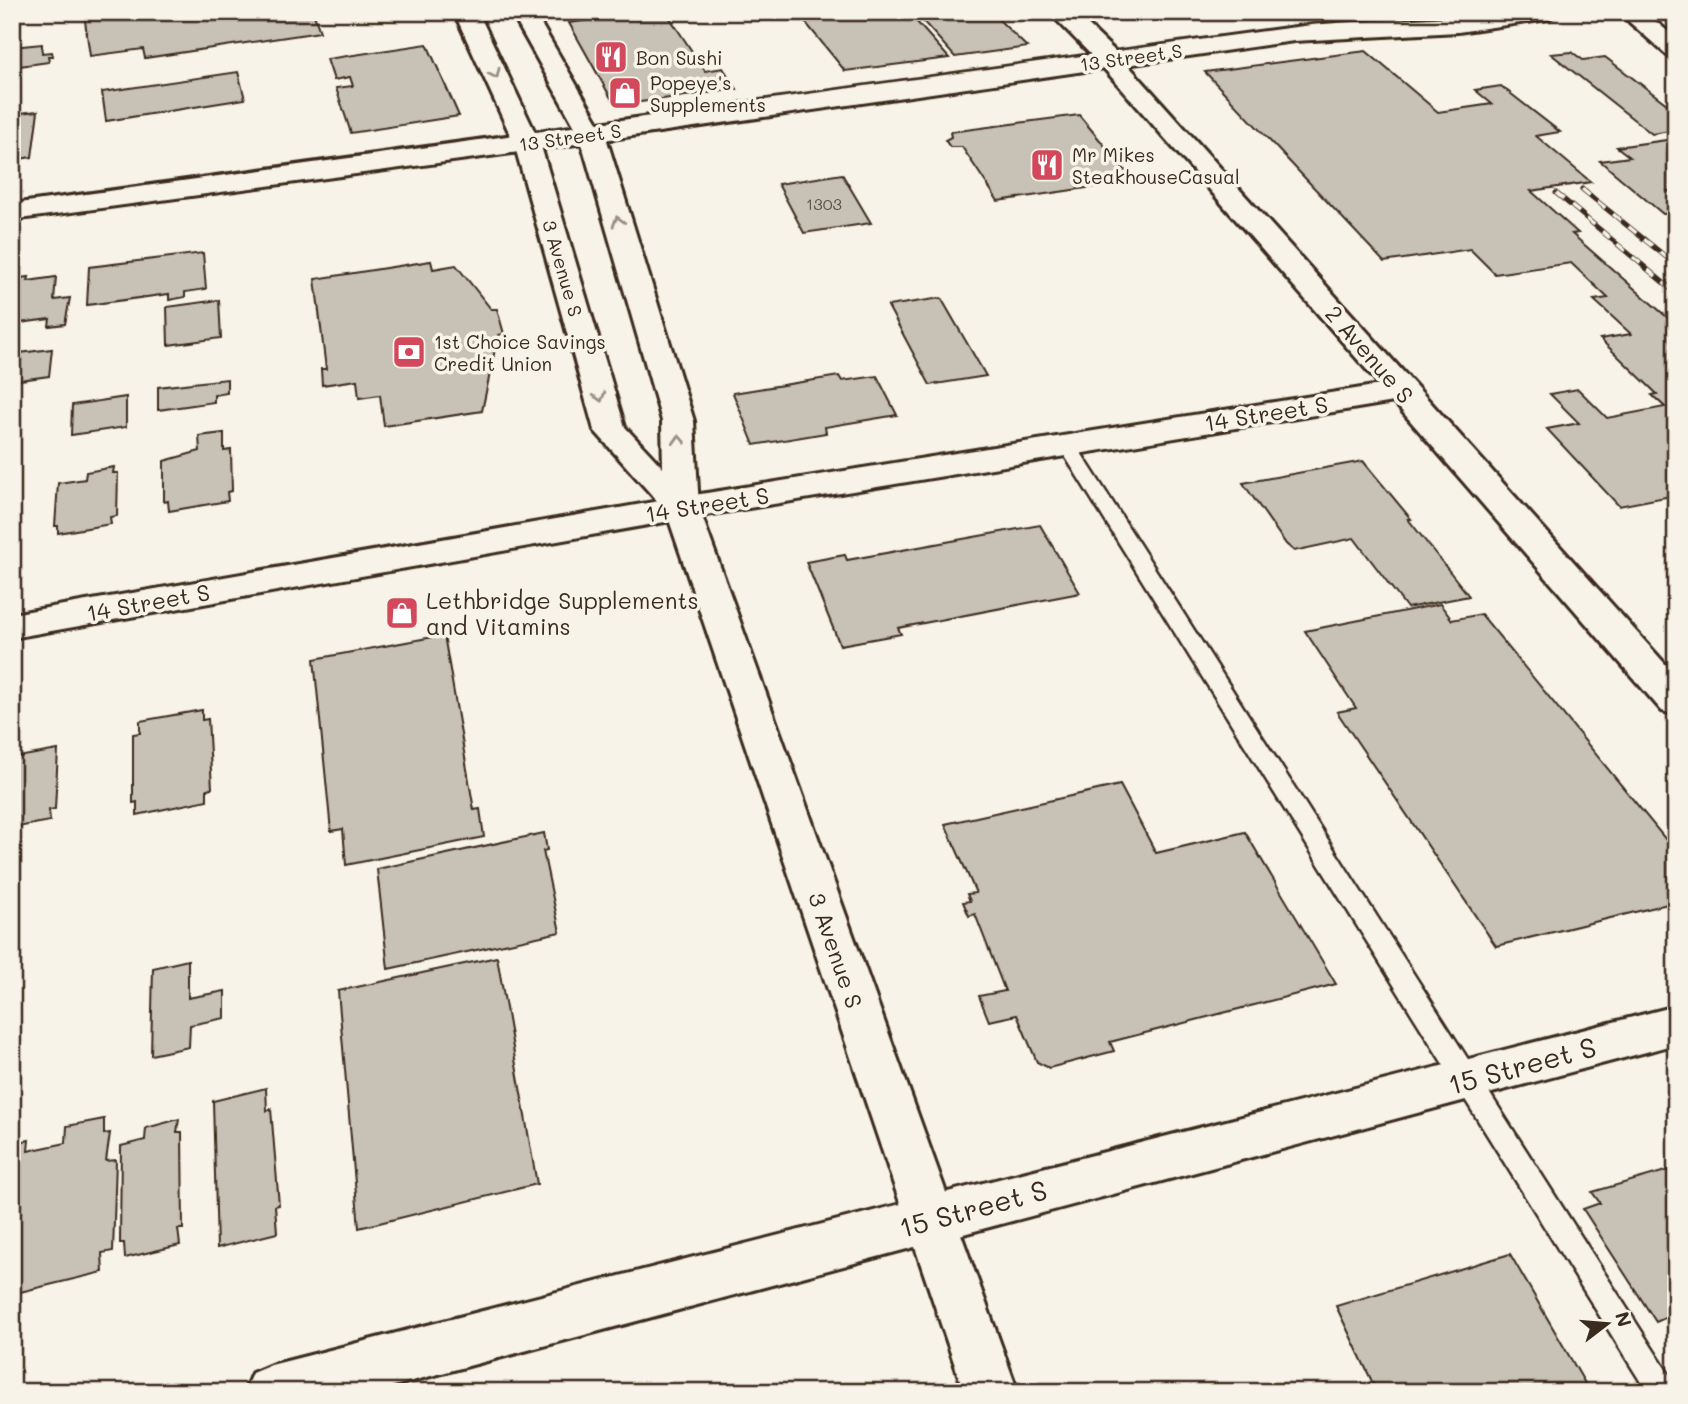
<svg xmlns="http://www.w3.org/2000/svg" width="1688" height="1404" font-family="Mali,sans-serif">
<rect width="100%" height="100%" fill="#f7f3e8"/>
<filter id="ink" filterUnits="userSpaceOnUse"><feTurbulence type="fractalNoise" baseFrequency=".0143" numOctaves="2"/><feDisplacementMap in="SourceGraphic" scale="14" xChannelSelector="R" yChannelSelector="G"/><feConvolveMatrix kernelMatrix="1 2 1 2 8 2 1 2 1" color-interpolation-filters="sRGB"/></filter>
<g filter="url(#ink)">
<g fill="#c8c1b6" stroke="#3b2a1e" stroke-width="2">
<path d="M98 12H313L320 32 145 58 143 49 90 56 84 14Z"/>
<path d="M640 12H666L705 71 723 68 737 89 633 103 611 98 569 23Z"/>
<path d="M797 12H908L949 58 845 71Z"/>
<path d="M991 12 1027 47 955 57 922 20Z"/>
<path d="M42 44V53L52 52 53 56H48L49 62 12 67V47Z"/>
<path d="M427 44 459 116 351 133 336 88 353 86 350 77 334 80 327 59Z"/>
<path d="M1366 51 1438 112 1492 104 1475 90 1501 86 1560 132 1536 136 1591 182 1531 191 1578 233 1572 234 1676 325V495L1619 506 1547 429 1579 423 1550 394 1578 389 1607 418 1665 407 1652 395 1657 394 1600 339 1631 334 1594 300 1608 298 1571 263 1495 274 1470 249 1384 262 1205 72Z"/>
<path d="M1572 52 1583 60 1605 57 1676 111V130L1652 134 1551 54Z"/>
<path d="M238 72 245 99 106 121 102 92Z"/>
<path d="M20 86 19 103 12 104V87Z"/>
<path d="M38 111 32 157 12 160V114Z"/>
<path d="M1079 115 1134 181 998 201 962 147H950L945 140 951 137 950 132Z"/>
<path d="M1674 139 1676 190 1668 191 1676 197V213L1663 214 1600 161 1630 157 1617 147Z"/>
<path d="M842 174 871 223 804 233 778 184Z"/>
<path d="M203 253 206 289 185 292V297L169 300V294L87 305 89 267Z"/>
<path d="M431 261 433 269 456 265 491 309H497L504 334 498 335 482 411 384 426 380 395 359 398 357 380 322 385 321 369H326L315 279Z"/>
<path d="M29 277 28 281 56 277 54 300 70 298 65 324 49 326 50 319 12 324V279Z"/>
<path d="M941 298 986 376 930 385 888 306Z"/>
<path d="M219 300 221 338 168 345 167 307Z"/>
<path d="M52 349 49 376 12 381V354Z"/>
<path d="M839 376 842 381 877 376 897 415 825 427 826 433 754 445 733 393Z"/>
<path d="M227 379V393L214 395V402L158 410V387Z"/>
<path d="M126 397V427L71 435 72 405Z"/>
<path d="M224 433V451L231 450 232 491 227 492 228 501 169 511 168 501 164 502V461L200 451 199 436Z"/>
<path d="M1363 461 1411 519H1408L1469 596 1407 608 1354 538 1294 551 1286 544 1243 483Z"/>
<path d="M114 467 113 473H118L117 516 110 517 111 524 58 533V526H55L58 483 85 479 86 472Z"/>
<path d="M1040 525 1080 593 898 628 901 634 840 645 806 562 845 555 847 560Z"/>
<path d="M1440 604 1452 620 1481 614 1676 852V902L1496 946 1337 712 1356 708 1305 631Z"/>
<path d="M444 635 474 810 480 809 484 837 346 865 343 829 331 831 314 659Z"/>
<path d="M202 710V720L208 719 212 788 207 789V800L137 815V802L133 803V734L140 733V721Z"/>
<path d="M58 750 55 809 49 810 50 821 12 828V758Z"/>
<path d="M1120 785 1156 853 1245 832 1336 984 1110 1042 1114 1051 1049 1068 1037 1062 1017 1015 989 1021 979 996 1005 991 975 914 969 916 963 902 970 901 967 894 976 893 945 824Z"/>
<path d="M544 833 547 850 543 851 560 932 388 969 377 869Z"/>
<path d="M497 957 537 1184 359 1228 338 991Z"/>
<path d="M188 960V998L225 991V1018L190 1025 189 1047 151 1055 153 968Z"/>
<path d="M266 1088 267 1111 271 1109 279 1205 275 1206 277 1233 217 1248 213 1101Z"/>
<path d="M104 1119V1134L110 1133 106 1161 116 1160 113 1251 102 1253 103 1272 12 1294V1143L29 1140 28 1151 66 1143 67 1126Z"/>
<path d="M179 1119 177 1132H182L183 1229H178L180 1245 125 1258 124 1243H120L121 1146 145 1140 146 1128Z"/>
<path d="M1676 1168V1310L1669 1312 1672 1315 1656 1322 1583 1209 1600 1203 1592 1192Z"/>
<path d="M1510 1254 1590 1392H1377L1336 1306Z"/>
</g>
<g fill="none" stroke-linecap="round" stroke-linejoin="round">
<defs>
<path id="service" d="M1067 440 1076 445 1674 1382 1676 1392H1647L1058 445Z"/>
<g id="minor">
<path d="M1049 12H1074L1119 55 1676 676V715L1662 711 1394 402 682 519 12 638V614L682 497 1380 385 1101 65Z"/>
<path d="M1676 1006V1044L371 1392H244L252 1373 271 1365Z"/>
</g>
<path id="tertiary" d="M1498 12H1559L1548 19 1458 32 1294 41 527 151 12 220V204C438 147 862 85 1288 28 1357 18 1428 22 1498 12Z"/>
<path id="secondary" d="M454 12H478L540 143 625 427 663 468 662 421 579 134 511 12H534L605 134 694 421 699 508 1018 1392H964L666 511 594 430 514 143Z"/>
<path id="motorway" d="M1618 12H1644L1676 38V57L1667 55Z"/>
</defs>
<use href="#service" stroke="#3b2a1e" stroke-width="5"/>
<use href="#minor" stroke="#3b2a1e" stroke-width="6"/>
<use href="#tertiary" stroke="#3b2a1e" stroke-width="6"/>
<use href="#secondary" stroke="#3b2a1e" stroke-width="6"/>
<use href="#motorway" stroke="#3b2a1e" stroke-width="6"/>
<use href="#service" fill="#f7f3e8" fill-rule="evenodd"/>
<use href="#minor" fill="#f7f3e8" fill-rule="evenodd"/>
<use href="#tertiary" fill="#f7f3e8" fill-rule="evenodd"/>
<use href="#secondary" fill="#f7f3e8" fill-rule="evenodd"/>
<use href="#motorway" fill="#f7f3e8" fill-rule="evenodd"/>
<defs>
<g id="rail">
<path d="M1582 189 1676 265"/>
<path d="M1556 193 1676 293"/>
</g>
</defs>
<use href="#rail" stroke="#3b2a1e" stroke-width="5"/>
<use href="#rail" stroke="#f7f3e8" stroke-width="3.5" stroke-dasharray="10" stroke-linecap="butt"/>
</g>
<defs><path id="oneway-chevron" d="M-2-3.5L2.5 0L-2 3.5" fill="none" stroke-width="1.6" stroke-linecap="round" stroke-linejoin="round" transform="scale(1.75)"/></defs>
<g stroke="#998e83">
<use href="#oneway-chevron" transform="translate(495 74) rotate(65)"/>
<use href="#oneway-chevron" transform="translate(618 221) rotate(-107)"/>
<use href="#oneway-chevron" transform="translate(600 397) rotate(74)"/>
<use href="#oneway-chevron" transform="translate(679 440) rotate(-93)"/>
</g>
</g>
<defs>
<symbol id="restaurant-square" viewBox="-11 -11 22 22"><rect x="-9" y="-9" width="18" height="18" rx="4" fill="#d1495b" stroke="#f7f3e8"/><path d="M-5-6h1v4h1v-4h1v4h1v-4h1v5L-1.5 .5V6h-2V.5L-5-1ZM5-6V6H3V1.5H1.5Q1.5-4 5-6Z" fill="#fff"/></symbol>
<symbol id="shop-square" viewBox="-11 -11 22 22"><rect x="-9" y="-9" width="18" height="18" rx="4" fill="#d1495b" stroke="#f7f3e8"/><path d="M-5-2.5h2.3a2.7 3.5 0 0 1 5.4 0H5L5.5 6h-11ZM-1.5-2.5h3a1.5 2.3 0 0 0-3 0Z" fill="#fff"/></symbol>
<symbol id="bank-square" viewBox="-11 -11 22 22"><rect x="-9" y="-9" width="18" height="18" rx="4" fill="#d1495b" stroke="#f7f3e8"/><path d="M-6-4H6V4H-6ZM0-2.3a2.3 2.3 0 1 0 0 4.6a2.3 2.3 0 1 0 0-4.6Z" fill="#fff"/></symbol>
</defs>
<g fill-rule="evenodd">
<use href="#restaurant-square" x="592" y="38" width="38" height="38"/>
<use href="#shop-square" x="606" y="74" width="38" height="38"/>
<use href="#restaurant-square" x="1028" y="146" width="38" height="38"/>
<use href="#bank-square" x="390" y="333" width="38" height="38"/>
<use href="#shop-square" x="383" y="594" width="38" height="38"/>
</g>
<g text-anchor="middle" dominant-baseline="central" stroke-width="7" stroke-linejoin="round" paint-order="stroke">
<g font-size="16" fill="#5e5044">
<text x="824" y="203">1303</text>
</g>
<g font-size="19" fill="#3b2a1e" stroke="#f7f3e8" text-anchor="start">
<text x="636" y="57">Bon Sushi</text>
<text x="650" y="82">Popeye's<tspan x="650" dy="22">Supplements</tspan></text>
<text x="1072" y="154">Mr Mikes<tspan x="1072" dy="22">SteakhouseCasual</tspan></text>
<text x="434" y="341">1st Choice Savings<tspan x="434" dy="22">Credit Union</tspan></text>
</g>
<g font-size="19" fill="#3b2a1e" stroke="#f7f3e8">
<text transform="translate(1131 57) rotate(-8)">13 Street S</text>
<text transform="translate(570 137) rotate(-8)">13 Street S</text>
<text transform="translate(563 268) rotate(74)">3 Avenue S</text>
</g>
<g font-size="23" fill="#3b2a1e" stroke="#f7f3e8">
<text transform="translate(1370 354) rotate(49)">2 Avenue S</text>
<text transform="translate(1266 413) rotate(-9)">14 Street S</text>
<text transform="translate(707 504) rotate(-9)">14 Street S</text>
<text transform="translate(148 602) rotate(-10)">14 Street S</text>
<text transform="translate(836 950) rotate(71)">3 Avenue S</text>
</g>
<g font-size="23" fill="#3b2a1e" stroke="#f7f3e8" text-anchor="start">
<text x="426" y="600">Lethbridge Supplements<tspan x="426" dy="26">and Vitamins</tspan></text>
</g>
<g font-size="28" fill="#3b2a1e" stroke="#f7f3e8">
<text transform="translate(1522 1065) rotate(-15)">15 Street S</text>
<text transform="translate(973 1208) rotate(-15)">15 Street S</text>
</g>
</g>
<rect width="1688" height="1404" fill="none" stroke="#f7f3e8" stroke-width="42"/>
<rect x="21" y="21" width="1646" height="1362" fill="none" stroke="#3b2a1e" stroke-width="2.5" filter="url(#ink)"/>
<g transform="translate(1607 1324) rotate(74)" stroke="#f7f3e8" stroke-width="5" paint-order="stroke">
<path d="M0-5L12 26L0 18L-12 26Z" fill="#3b2a1e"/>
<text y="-10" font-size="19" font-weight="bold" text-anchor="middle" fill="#3b2a1e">N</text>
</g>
</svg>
